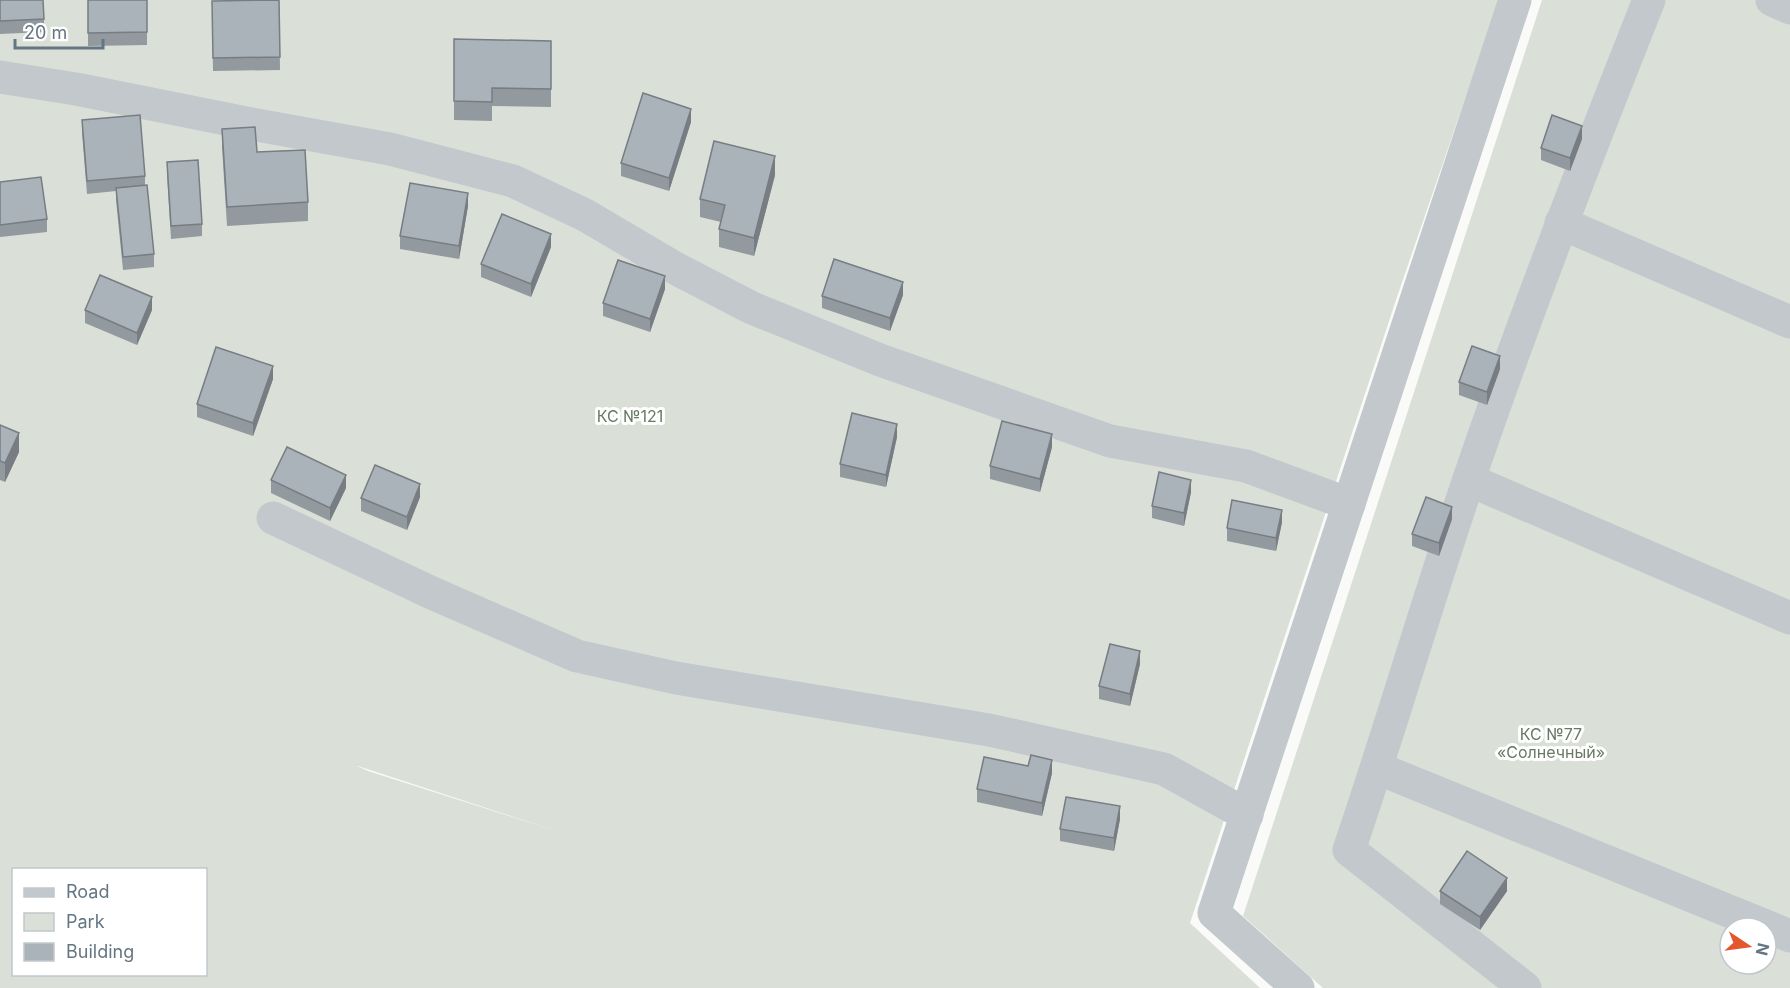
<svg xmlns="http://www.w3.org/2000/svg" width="1790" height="988" font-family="Inter,sans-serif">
<rect width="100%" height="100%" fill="#fafaf8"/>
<g fill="#dadfd7" fill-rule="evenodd">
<path d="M0 0H1499L1397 297 1190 923 1260 988H0ZM357 766H358L563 833 368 771ZM14 870H206V974H14Z"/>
<path d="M1542 0H1790V988H1323L1243 916ZM1730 928H1766V964H1730Z"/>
</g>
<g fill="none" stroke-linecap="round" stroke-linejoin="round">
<g stroke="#c3c8cc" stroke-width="33">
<path d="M1772 0 1790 8"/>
<path d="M0 77 76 89 246 123 390 149 513 181 585 215 675 268 752 308 880 360 1110 441 1246 466 1349 504"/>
<path d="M1561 223 1790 322"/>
<path d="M1469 480 1790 618"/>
<path d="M273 518 432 593 577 656 676 678 989 730 1164 769 1247 815"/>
<path d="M1377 768 1790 936"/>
<path d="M1298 988 1214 913 1515 0"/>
<path d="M1525 988 1349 850C1391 727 1427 602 1469 479 1524 318 1586 159 1649 0"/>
</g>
</g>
<g fill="#929a9f">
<path d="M0 0 44 19V32L0 34Z"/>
<path d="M88 0H147V45L88 46Z"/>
<path d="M279 0 280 70 213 71 212 1Z"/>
<path d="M454 39 551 41V107L492 106V121L454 120Z"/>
<path d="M82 120 145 176V185L154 254V267L123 270 116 200V191L87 194 82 133Z"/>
<path d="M691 122 669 191 621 176V163Z"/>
<path d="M222 129 257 152 308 202V221L227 226 222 147Z"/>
<path d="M1582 139 1570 171 1541 160V148Z"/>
<path d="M167 162 202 224V236L171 239 167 175Z"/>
<path d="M775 175 754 256 719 247V229L721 222 700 217V199Z"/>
<path d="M0 182 47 219V232L0 237Z"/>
<path d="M468 206 459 259 400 249V236Z"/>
<path d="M551 247 531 297 481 277V264Z"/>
<path d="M665 289 650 332 603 316V303Z"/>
<path d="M903 295 890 331 822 308V296Z"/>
<path d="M85 310H152L137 345 85 323Z"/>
<path d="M1500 369 1487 405 1459 395V382Z"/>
<path d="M273 379 253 436 197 417V404Z"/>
<path d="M0 425 19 452 5 482 0 480Z"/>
<path d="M897 437 886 487 840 477V464Z"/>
<path d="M1052 447 1040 492 990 479V466Z"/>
<path d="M271 480 346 488 330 521 271 493Z"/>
<path d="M1191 492 1184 526 1152 518V506Z"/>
<path d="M420 497 407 530 361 511V498Z"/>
<path d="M1452 519 1439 556 1412 546V534Z"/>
<path d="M1282 522 1276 551 1227 541V528Z"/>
<path d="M1140 664 1130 706 1099 699V686Z"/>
<path d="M1028 766 1052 773 1042 816 977 802V789Z"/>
<path d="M1120 819 1114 851 1060 841V829Z"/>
<path d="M1440 891H1507L1480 930 1440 904Z"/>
</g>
<g fill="#777d82">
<path d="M691 109V122L669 191V178Z"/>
<path d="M1582 126V139L1570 171V158Z"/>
<path d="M775 156V175L754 256V238Z"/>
<path d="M468 193V206L459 259V246Z"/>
<path d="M551 234V247L531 297V284Z"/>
<path d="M665 276V289L650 332V319Z"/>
<path d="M903 282V295L890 331V318Z"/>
<path d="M152 297V310L137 345V333Z"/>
<path d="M1500 356V369L1487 405V392Z"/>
<path d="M273 366V379L253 436V423Z"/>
<path d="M897 424V437L886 487V475Z"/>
<path d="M19 433V452L5 482V463Z"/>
<path d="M1052 434V447L1040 492V479Z"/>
<path d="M346 475V488L330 521V508Z"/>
<path d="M1191 480V492L1184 526V513Z"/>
<path d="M420 484V497L407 530V517Z"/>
<path d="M1452 507V519L1439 556V543Z"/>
<path d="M1282 510V522L1276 551V538Z"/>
<path d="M1140 651V664L1130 706V694Z"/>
<path d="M1052 760V773L1042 816V803Z"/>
<path d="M1120 806V819L1114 851V838Z"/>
<path d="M1507 878V891L1480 930V917Z"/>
</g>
<g fill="#aab3b9" stroke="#777d82" stroke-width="1.5">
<path d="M0 0H43L44 19 0 21Z"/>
<path d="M88 0H147V32L88 33Z"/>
<path d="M279 0 280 57 213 58 212 1Z"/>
<path d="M454 39 551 41V89L492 88V102L454 101Z"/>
<path d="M643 93 691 109 669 178 621 163Z"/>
<path d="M140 115 145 176 87 181 82 120Z"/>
<path d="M1552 115 1582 126 1570 158 1541 148Z"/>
<path d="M255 127 257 152 305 150 308 202 227 207 222 129Z"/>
<path d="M714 141 775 156 754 238 719 229 725 205 700 199Z"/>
<path d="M198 160 202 224 171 226 167 162Z"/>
<path d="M41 177 47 219 0 225V182Z"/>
<path d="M410 183 468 193 459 246 400 236Z"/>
<path d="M147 185 154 254 123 257 116 188Z"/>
<path d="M502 214 551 234 531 284 481 264Z"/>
<path d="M834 259 903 282 890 318 822 296Z"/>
<path d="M618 260 665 276 650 319 603 303Z"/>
<path d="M100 275 152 297 137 333 85 310Z"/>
<path d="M1472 346 1500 356 1487 392 1459 382Z"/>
<path d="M216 347 273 366 253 423 197 404Z"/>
<path d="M852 413 897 424 886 475 840 464Z"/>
<path d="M1002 421 1052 434 1040 479 990 466Z"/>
<path d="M0 425 19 433 5 463 0 461Z"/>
<path d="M287 447 346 475 330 508 271 480Z"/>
<path d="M375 465 420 484 407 517 361 498Z"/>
<path d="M1159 472 1191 480 1184 513 1152 506Z"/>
<path d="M1426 497 1452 507 1439 543 1412 534Z"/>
<path d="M1232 500 1282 510 1276 538 1227 528Z"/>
<path d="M1110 644 1140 651 1130 694 1099 686Z"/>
<path d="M1031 755 1052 760 1042 803 977 789 984 757 1028 766Z"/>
<path d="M1066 797 1120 806 1114 838 1060 829Z"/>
<path d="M1467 851 1507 878 1480 917 1440 891Z"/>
</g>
<g text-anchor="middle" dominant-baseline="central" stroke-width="6" stroke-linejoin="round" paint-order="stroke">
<g font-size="16" fill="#687a64" stroke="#fff">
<text x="630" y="416">КС №121</text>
<text x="1551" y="734">КС №77<tspan x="1551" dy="18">«Солнечный»</tspan></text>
</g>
</g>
<rect x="12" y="868" width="195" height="108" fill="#ffffff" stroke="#c1c8cd" stroke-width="1.5"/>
<rect x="24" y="888" width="30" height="9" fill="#c3c8cc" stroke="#c1c8cd" stroke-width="1.5"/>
<text x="66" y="898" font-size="18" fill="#657683">Road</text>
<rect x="24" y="913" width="30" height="18" fill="#dadfd7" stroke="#c1c8cd" stroke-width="1.5"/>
<text x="66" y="928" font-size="18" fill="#657683">Park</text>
<rect x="24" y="943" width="30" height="18" fill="#aab3b9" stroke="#c1c8cd" stroke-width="1.5"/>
<text x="66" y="958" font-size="18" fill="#657683">Building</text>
<g transform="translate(1748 946) rotate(103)"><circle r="28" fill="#ffffff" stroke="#c1c8cd" stroke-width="1.5"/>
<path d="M0-4.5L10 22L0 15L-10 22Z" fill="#e4572e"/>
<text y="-9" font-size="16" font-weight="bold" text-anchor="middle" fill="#657683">N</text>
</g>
<path d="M15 39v9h88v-9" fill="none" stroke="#657683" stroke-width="3"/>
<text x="24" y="39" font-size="18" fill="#657683" stroke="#ffffff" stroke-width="4.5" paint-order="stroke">20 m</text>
</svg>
